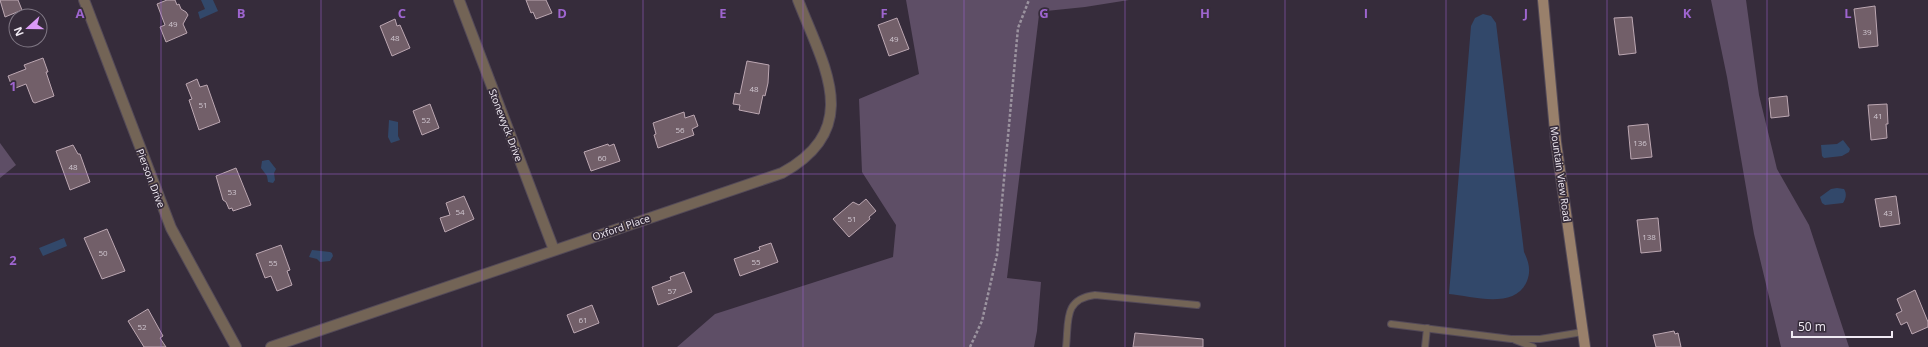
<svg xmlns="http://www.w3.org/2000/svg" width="1928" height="347" font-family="'Open Sans',sans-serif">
<rect width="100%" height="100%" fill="#362c3b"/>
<g fill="#5e4e66">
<path d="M906 0H1129L1085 7 1046 11 1039 15 1007 278 1041 282 1037 331 1034 347H677L715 314 893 257 896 225 862 172 859 99 919 74Z"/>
<path d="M1711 0H1746L1759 95 1777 169 1809 225 1849 347H1781L1754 234 1727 77Z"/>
<path d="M0 143 16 165 0 178Z"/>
</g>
<g fill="#32486a">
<path d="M201 0H213L218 11 200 19 198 12 205 9Z"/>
<path d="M1483 14 1491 16 1496 23 1524 252C1529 262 1531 271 1527 281 1515 310 1472 296 1449 294L1471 26 1475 18Z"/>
<path d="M389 120 398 122V136L400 140 391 143 388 137Z"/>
<path d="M1843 140 1850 149 1849 152 1842 156 1824 158 1822 156 1821 145 1837 144Z"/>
<path d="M267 160H269L276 169 274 173 275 180 273 183 268 182 267 176 261 168 262 161Z"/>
<path d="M1837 188 1844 189C1847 194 1846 198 1843 203L1825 205 1822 203 1820 197 1831 189Z"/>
<path d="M64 238 67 246 43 256 39 248Z"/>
<path d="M312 250 330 252 332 253 333 256 330 261 320 262 317 259 309 257Z"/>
</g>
<g fill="#725f69" stroke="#bca7b2">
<path d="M0 0H18L22 10 5 17Z"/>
<path d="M167 0H175L177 5 179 4 181 9 186 12 188 15 183 24 187 33 166 42 160 27 165 25 157 4Z"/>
<path d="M526 0H546L552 13 536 19 533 12 531 13Z"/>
<path d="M1875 6 1878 46 1859 48 1854 9Z"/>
<path d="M1632 17 1636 53 1619 55 1614 18Z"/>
<path d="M897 18 909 49 889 56 878 25Z"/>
<path d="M395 19 397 26 400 25 410 48 392 56 380 26Z"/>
<path d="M43 58 48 72H46L54 96 35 103 33 102 26 84 13 89 8 76 26 69 24 65Z"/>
<path d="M747 61 769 65 768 83 765 96 763 95 759 114 739 110 740 105 733 104 735 93 740 94Z"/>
<path d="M197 79 200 87 207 85 220 122 199 130 189 100 192 99 186 84Z"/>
<path d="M1787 96 1789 116 1771 118 1769 98Z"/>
<path d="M430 104 439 128 422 135 413 111Z"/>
<path d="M1887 104 1888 124H1886L1887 138 1871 140 1868 105Z"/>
<path d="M684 112 685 118 694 115 698 126 692 129 694 135 658 148 654 135 656 134 653 123Z"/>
<path d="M1648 124 1652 157 1631 159 1628 126Z"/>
<path d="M608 144 609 146 614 144 620 161 591 171 584 152Z"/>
<path d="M73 145 78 154H80L90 182 70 190 56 151Z"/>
<path d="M236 168 251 205 233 211 232 208 229 209 226 202 223 200 216 176Z"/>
<path d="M464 196 474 219 445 232 440 218 450 215 446 203Z"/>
<path d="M1896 196 1900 224 1880 227 1875 199Z"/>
<path d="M866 199 876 211 869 217 870 219 849 237 833 219 853 202 859 205Z"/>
<path d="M1658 218 1661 251 1641 253 1637 220Z"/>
<path d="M107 229 125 271 102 279 84 238Z"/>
<path d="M771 243 778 262 740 276 734 259 760 250 759 247Z"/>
<path d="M281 245 290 270 287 271 292 285 277 291 271 276 265 278 256 254Z"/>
<path d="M684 272 692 292 658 305 652 287 671 280 670 277Z"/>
<path d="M1915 290 1928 322V327L1912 334 1907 322 1901 325 1896 314 1902 311 1897 299Z"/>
<path d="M592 305 599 323 574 333 567 315Z"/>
<path d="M148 309 163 336 160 338 166 347H144L128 321Z"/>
<path d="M1674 331 1675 334 1678 333 1681 347H1656L1653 335Z"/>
<path d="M1135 333 1203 339V347H1133Z"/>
</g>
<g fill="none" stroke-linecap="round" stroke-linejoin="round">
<defs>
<g id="lane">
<path d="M1391 324 1511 339H1540L1583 332"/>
<path d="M1515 340 1533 347"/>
<path d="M1066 347C1069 321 1063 299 1095 295L1197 305"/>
<path d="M1425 347 1427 328"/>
</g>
<g id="street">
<path d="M84 0 171 228 236 347"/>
<path d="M459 0 554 250"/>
<path d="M271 347 782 173C864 128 824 67 798 0"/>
</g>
<path id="secondary" d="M1543 0 1556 142 1585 347"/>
</defs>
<use href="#lane" stroke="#544a58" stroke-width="8"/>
<use href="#street" stroke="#544a58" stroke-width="12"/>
<use href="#secondary" stroke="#544a58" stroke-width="12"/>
<path stroke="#9b939f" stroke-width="2.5" stroke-dasharray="3 2" stroke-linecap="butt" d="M970 347 982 321 997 255 1018 28 1029 0"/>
<use href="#lane" stroke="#736456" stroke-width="6"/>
<use href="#street" stroke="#736456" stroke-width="10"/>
<use href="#secondary" stroke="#99806b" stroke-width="10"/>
</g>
<path fill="none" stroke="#9e65cf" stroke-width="1" stroke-opacity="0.55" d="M161 0V347M321 0V347M482 0V347M643 0V347M803 0V347M964 0V347M1125 0V347M1285 0V347M1446 0V347M1607 0V347M1767 0V347M0 174H1928"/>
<g text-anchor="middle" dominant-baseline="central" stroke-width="3.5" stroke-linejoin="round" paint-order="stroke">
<g font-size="8" fill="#d0c7d0">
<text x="173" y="23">49</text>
<text x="1867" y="31">39</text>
<text x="395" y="37">48</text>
<text x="894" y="38">49</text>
<text x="754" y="88">48</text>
<text x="203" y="104">51</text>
<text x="1878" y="115">41</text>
<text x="426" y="119">52</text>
<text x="680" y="129">56</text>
<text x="1640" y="142">136</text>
<text x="602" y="157">60</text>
<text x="73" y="166">48</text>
<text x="232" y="191">53</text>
<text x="460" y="211">54</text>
<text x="1888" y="212">43</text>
<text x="852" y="218">51</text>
<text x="1649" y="236">138</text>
<text x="103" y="252">50</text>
<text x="756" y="261">55</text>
<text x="273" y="262">55</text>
<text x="672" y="290">57</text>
<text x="583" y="319">61</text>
<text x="142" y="326">52</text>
</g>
<g font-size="10" fill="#f0eaf3" stroke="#362c3b">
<text transform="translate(506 125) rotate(69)">Stonewyck Drive</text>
<text transform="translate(1561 174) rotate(82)">Mountain View Road</text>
<text transform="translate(151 178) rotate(69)">Pierson Drive</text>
<text transform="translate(621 227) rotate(-19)">Oxford Place</text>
</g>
</g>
<g font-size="13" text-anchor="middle" font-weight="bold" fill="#9e65cf" stroke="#362c3b" stroke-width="3.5" stroke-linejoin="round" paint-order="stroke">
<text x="80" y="18">A</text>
<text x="241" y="18">B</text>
<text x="402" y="18">C</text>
<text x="562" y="18">D</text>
<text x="723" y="18">E</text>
<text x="884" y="18">F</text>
<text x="1044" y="18">G</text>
<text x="1205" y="18">H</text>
<text x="1366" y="18">I</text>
<text x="1526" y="18">J</text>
<text x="1687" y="18">K</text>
<text x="1848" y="18">L</text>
<text x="13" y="91">1</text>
<text x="13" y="265">2</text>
</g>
<g transform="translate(28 28) rotate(249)"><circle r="19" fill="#362c3b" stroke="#807885"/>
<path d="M0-3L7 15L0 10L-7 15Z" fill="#da9af6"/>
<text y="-6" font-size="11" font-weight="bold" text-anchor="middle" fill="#f0eaf3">N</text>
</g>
<path d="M1792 331v6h100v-6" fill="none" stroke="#f0eaf3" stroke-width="2"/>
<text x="1798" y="331" font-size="12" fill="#f0eaf3" stroke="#362c3b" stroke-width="3" paint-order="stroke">50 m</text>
</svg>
